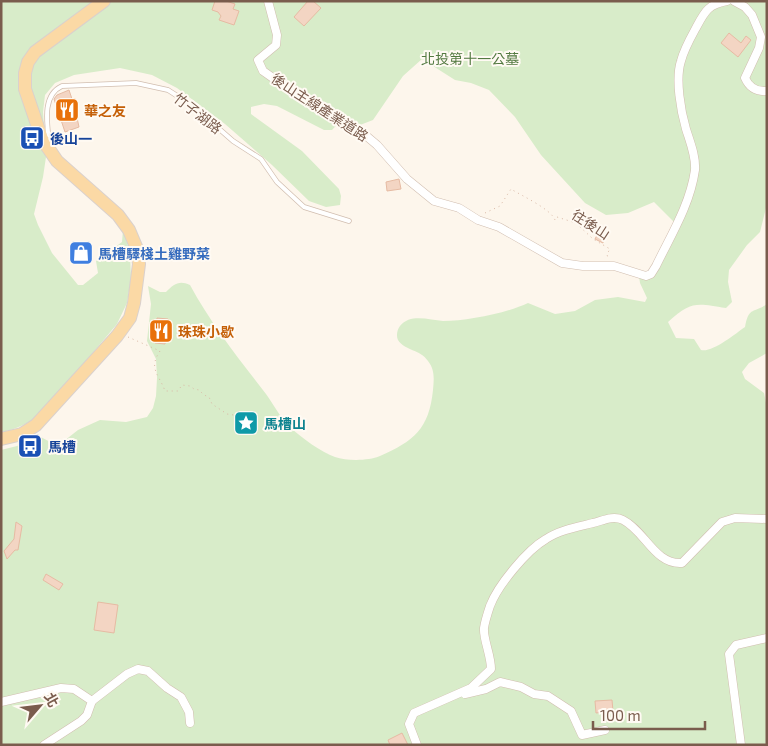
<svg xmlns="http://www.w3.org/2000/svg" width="768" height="746" font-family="'Exo 2','Noto Sans TC',sans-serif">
<rect width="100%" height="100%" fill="#fdf6ec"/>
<path fill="#d8ecc9" d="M1 1H767V204L760 232 747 245 729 270 728 282 732 302 726 308C696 303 691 301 668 322L676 338 694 339 701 350C712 353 735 334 745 327 749 306 753 314 767 304V353L749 363 742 372 745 379 764 393 767 408V745H1V450L17 446 37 435 52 443 64 441 78 430 100 420 126 422 147 417 153 408 156 396 157 378 156 359 147 341 151 304 148 286 160 292H166C174 284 179 280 190 285 211 324 239 359 266 394 274 405 281 419 291 428 302 438 321 452 335 457 347 461 368 461 380 456 414 441 429 429 433 390 434 379 435 370 428 361 420 349 405 351 398 340 396 336 397 330 400 326 410 313 430 320 443 321 467 321 507 313 528 303L555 314 575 311 595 300 618 297 645 302 647 298 640 283 639 276 644 278 679 227 654 202 628 213 606 215 585 203 541 155 515 117 489 90 471 83 455 80 422 59 403 76 373 120 360 125 345 116 332 130H324L277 106 264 104 251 107V114L302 151 339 189 341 196 340 205 326 207 309 201 272 165 225 124 177 88 152 75 120 68 74 75 55 83 45 95 43 112 46 157 43 177 34 214 38 225 52 253 78 285H83L98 273 96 261 122 242 123 230 130 252 131 279 127 303 117 324 43 412C29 423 18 429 1 432Z"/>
<g fill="#f3d5c3" stroke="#e6bba3">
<path d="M215 1H226L235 4 233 9 239 11 234 25 219 20 221 16 218 12 212 10Z"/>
<path d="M308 1H313L321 8 304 26 294 17Z"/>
<path d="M729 33 741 43 746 36 751 40 738 57 721 43Z"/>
<path d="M69 90 72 99H73L79 127 65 132 54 99 57 95Z"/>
<path d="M399 179 401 189 387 191 386 182Z"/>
<path d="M601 228 608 232 603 243 595 239Z"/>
<path d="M77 244 89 247 85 262 72 258Z"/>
<path d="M157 318 168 319 165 344 155 343Z"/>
<path d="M16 522 22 526 18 550H15L7 559 4 551 14 539Z"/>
<path d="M46 574 63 584 59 590 43 580Z"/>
<path d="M98 602 118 605 114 633 94 630Z"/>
<path d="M612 700 613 711 596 713 595 701Z"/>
<path d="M402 733 408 745H390L388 740Z"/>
</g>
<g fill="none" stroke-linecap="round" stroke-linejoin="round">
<defs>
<path id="service" d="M49 141C47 123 42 95 62 86L136 83 168 90 193 106 233 141 261 159 277 182 304 207 349 221"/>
<g id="minor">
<path d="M268 1 277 35 276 45 258 60 263 71 313 106 364 134 377 145 407 179 434 201 459 208 478 220 499 227 562 263 583 266H614L646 276 651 274 656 266C671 235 690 205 695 170 696 156 690 142 686 129 681 112 675 79 681 61 684 49 691 37 697 26 705 11 709 4 727 1"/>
<path d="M734 1 745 7 752 15 761 37 759 48 745 78C749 87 756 92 767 91"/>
<path d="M465 694 486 689 500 682 521 687 534 694 548 696 571 711 582 735 605 730"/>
<path d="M92 701 127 674 138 669 148 671 167 688 181 697 189 712 190 723"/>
<path d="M1 702 61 688 74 689 92 701 87 715 81 721 44 745"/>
<path d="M417 745 409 724 414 713 471 688 491 669C491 655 483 639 484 628 485 621 488 612 490 606 498 585 527 550 546 539 560 530 577 527 593 523 602 521 613 515 623 520 645 531 655 565 682 563L722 522 735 518 767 519"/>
<path d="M741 745 729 654 736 645 767 638"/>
</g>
<path id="primary" d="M1 439 22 434 36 425 117 336 130 318 134 303 139 264 137 249 129 230 118 215 57 161 42 139 25 89V73L28 62 35 52 104 1"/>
</defs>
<use href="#service" stroke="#d1beb0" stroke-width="5.5"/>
<use href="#minor" stroke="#d1beb0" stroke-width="9"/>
<use href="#primary" stroke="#dad1cd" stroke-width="14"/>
<g stroke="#d9b8a5" stroke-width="1" stroke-dasharray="1 4" stroke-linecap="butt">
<path d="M485 213 500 206 511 189C522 196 551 209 555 220L557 217 576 223 593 239 610 249 607 254 608 259"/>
<path d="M128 337 160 351C148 369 159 374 165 391H178L182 385 190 386 194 389 199 390 204 395 209 397 212 404 227 414 247 417 246 420"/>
</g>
<use href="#service" stroke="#fff" stroke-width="4"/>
<use href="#minor" stroke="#fff" stroke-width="8"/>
<use href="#primary" stroke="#fbd9a5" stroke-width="12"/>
</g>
<defs>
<symbol id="restaurant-square" viewBox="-11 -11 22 22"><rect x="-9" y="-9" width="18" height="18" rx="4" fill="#e8710a" stroke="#fffaf3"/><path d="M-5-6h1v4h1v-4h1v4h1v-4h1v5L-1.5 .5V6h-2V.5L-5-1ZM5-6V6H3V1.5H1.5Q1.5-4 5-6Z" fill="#fff"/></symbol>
<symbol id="bus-square" viewBox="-11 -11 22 22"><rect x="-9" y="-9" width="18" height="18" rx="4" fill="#1a4fb4" stroke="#fffaf3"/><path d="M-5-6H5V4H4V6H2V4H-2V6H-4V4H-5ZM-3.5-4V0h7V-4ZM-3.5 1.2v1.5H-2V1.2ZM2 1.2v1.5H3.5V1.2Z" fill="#fff"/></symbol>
<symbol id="shop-square" viewBox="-11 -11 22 22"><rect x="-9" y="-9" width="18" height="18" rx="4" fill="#3f7fe0" stroke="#fffaf3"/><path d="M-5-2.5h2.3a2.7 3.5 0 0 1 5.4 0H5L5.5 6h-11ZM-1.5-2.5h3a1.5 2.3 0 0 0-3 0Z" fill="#fff"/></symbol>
<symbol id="sight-square" viewBox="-11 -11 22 22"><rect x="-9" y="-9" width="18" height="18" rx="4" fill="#0f9aa8" stroke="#fffaf3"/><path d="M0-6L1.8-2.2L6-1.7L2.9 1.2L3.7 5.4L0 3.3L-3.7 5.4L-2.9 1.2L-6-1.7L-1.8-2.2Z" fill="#fff"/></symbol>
</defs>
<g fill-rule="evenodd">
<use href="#restaurant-square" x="53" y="96" width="28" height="28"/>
<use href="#bus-square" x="18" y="124" width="28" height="28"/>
<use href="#shop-square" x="67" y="239" width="28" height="28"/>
<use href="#restaurant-square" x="147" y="317" width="28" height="28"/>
<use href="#sight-square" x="232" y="409" width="28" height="28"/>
<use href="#bus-square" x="16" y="432" width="28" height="28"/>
</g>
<g text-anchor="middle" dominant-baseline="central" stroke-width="4" stroke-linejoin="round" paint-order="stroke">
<g font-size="14" fill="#537a41" stroke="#fffaf3">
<text x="470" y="58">北投第十一公墓</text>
</g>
<g font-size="14" fill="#7a5c4d" stroke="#fffaf3">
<text transform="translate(320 107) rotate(33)">後山主線產業道路</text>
<text transform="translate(198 113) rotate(38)">竹子湖路</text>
<text transform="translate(591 224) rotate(33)">往後山</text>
</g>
<g font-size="14" font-weight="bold" fill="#c56008" stroke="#fffaf3" text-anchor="start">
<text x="84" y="110">華之友</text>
<text x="178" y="331">珠珠小歇</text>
</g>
<g font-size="14" font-weight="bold" fill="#164399" stroke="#fffaf3" text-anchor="start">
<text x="50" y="138">後山一</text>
<text x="48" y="446">馬槽</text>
</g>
<g font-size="14" font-weight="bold" fill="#366cbe" stroke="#fffaf3" text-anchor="start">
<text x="98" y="253">馬槽驛棧土雞野菜</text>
</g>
<g font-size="14" font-weight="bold" fill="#0d838f" stroke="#fffaf3" text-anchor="start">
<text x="264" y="423">馬槽山</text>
</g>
</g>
<rect width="768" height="746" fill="none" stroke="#7a5c4d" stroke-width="5"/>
<g transform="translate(40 706) rotate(62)" stroke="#fffaf3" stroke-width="4" paint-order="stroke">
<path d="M0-4L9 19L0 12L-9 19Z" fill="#7a5c4d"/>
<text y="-8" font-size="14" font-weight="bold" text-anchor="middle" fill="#7a5c4d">北</text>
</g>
<path d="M593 721v8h112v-8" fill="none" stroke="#7a5c4d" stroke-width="2.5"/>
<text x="600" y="721" font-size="15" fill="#7a5c4d" stroke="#fffaf3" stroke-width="4" paint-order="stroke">100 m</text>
</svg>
